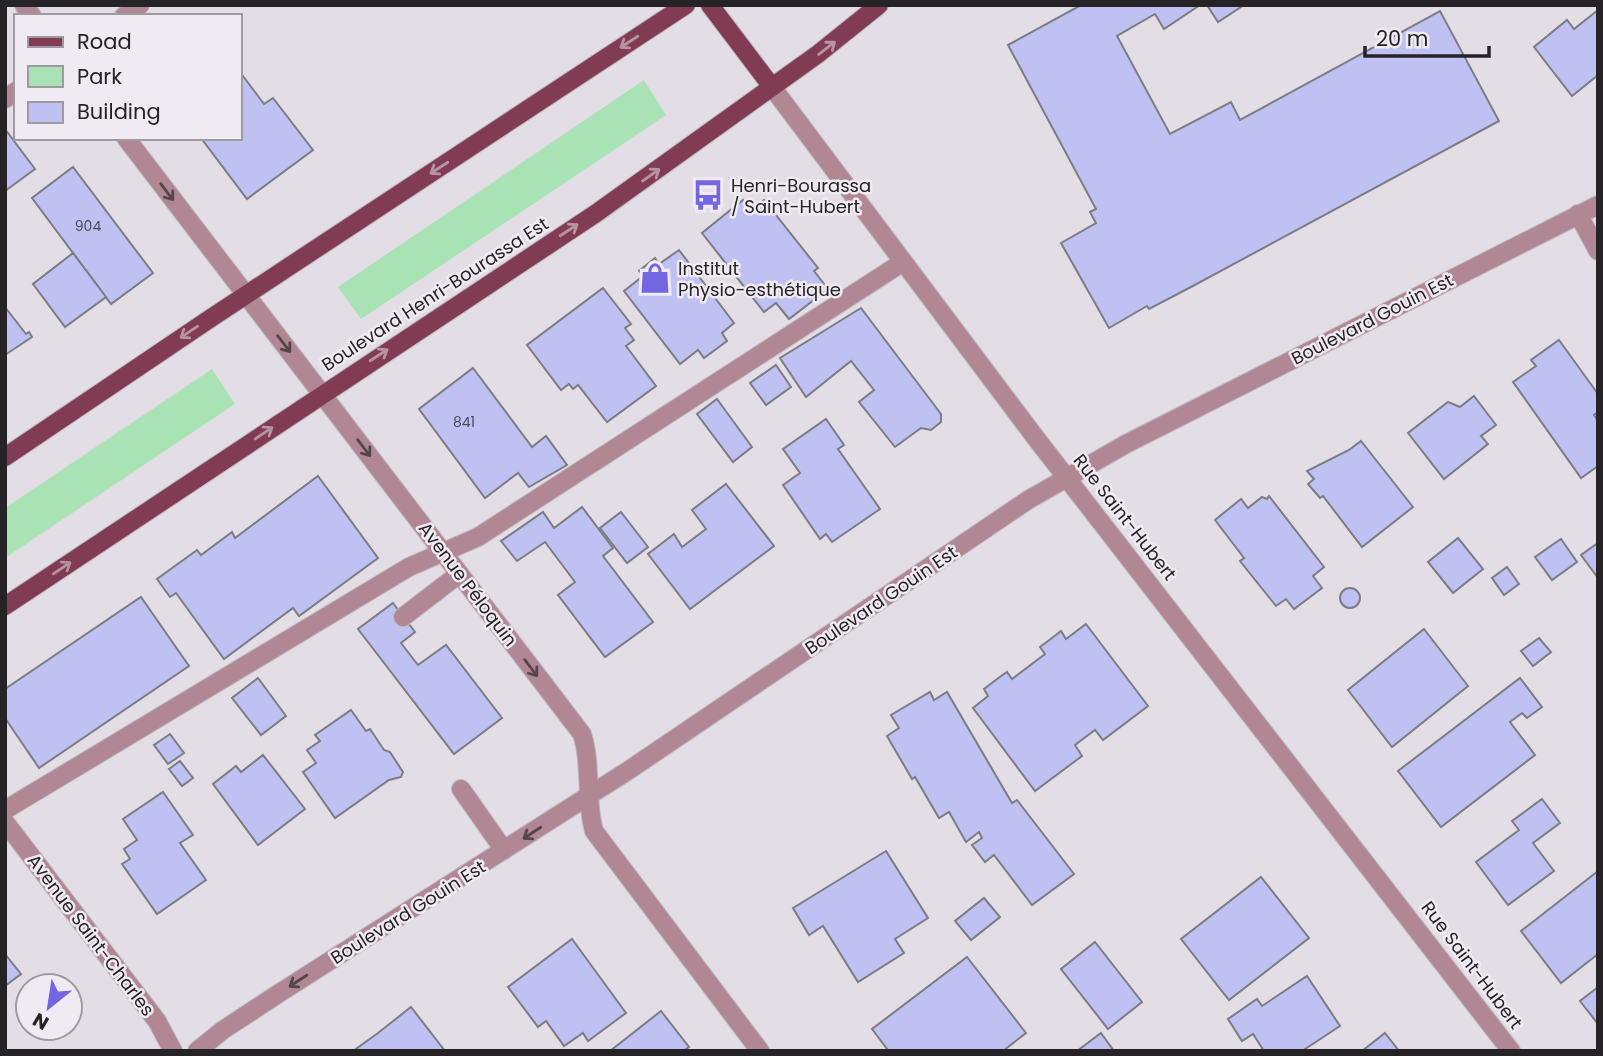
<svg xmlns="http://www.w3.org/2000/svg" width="1603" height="1056" font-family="Poppins,sans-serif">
<rect width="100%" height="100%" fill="#e3dde5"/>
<g fill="#a9e3b5">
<path d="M644 80 666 115 361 319 338 287Z"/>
<path d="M212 369 235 404 5 558V508Z"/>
</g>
<g fill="#bfc1f3" stroke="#7b7c84" stroke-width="2">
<path d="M1081 5H1200L1164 29 1155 14 1117 36 1170 134 1231 102 1240 120 1440 11 1499 121 1191 287 1149 309 1147 306 1109 328 1061 243 1096 223 1090 212 1096 209 1008 45Z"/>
<path d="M1207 5H1244L1218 22Z"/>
<path d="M1598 10V75L1572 96 1534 47 1567 20 1574 29Z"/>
<path d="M240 72 264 104 273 98 313 150 247 199 201 138H240Z"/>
<path d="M5 129 35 169 5 191Z"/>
<path d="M73 167 153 273 111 304 32 198Z"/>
<path d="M743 200 751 211 764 200 818 268 814 271 828 289 789 319 776 303 764 312 702 233Z"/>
<path d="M679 250 734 323 722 333 727 341 704 358 698 350 680 364 624 291 643 276 639 271 655 258 659 264Z"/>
<path d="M73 253 106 297 65 327 33 284Z"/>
<path d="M603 288 631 324 625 328 634 340 626 346 656 386 607 422 578 385 573 389 569 384 561 390 527 345Z"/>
<path d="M5 307 26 334 29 332 32 337 5 355Z"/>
<path d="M861 308 941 414V422L931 430 921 428 895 447 859 402 874 390 851 361 806 397 780 358Z"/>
<path d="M1559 340 1598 394V412L1594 415 1598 421V466L1581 478 1513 382 1536 366 1531 360Z"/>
<path d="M776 365 791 387 766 405 750 383Z"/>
<path d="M473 368 532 447 546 436 567 465 529 487 518 473 485 498 419 409Z"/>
<path d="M1474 396 1496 425 1481 436 1488 444 1444 479 1408 433 1448 402 1460 407Z"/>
<path d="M717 399 752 447 733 462 697 414Z"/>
<path d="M826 419 844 445 838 449 880 509 832 542 826 534 820 539 783 485 800 473 783 449Z"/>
<path d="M1361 441 1413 507 1362 547 1323 496 1320 498 1308 484 1314 479 1307 471 1349 450Z"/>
<path d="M318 476 378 558 299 616 293 608 224 659 176 593 170 597 157 579 197 550 201 555 232 532 235 538Z"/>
<path d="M726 484 774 546 690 609 648 554 674 534 682 547 706 529 692 510Z"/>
<path d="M1269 496 1324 567 1313 576 1322 588 1294 609 1286 599 1276 606 1240 561 1244 558 1215 520 1241 499 1248 508 1262 497 1267 499Z"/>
<path d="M582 507 613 548 603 556 653 622 605 657 558 595 575 582 545 542 517 561 501 541 543 512 554 528Z"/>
<path d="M621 512 648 547 627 563 600 528Z"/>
<path d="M1458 538 1483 569 1453 593 1428 562Z"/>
<path d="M1561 539 1577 562 1552 580 1535 557Z"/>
<path d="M1598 543V578L1581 555Z"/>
<path d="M1507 567 1519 584 1504 595 1492 578Z"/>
<circle cx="1350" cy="598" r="10"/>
<path d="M141 597 189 666 39 768 5 718V689Z"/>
<path d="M393 603 415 632 401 643 418 665 446 645 502 718 454 754 358 629Z"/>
<path d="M1086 624 1148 706 1103 740 1095 730 1075 745 1082 756 1035 791 973 708 988 696 984 689 997 679 1007 672 1012 679 1045 654 1040 647 1052 638 1061 631 1066 639Z"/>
<path d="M1424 629 1468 686 1392 747 1348 690Z"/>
<path d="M1539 638 1551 652 1533 666 1521 651Z"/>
<path d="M258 678 286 716 261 735 232 698Z"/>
<path d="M1520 678 1542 707 1527 718 1522 713 1510 722 1535 755 1441 827 1398 771Z"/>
<path d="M930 692 934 700 947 692 1012 803 1017 800 1074 874 1032 905 994 855 985 862 972 845 982 838 979 832 966 842 949 812 939 818 915 777 912 779 887 736 899 728 891 715Z"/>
<path d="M351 710 366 731 370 729 384 750 390 752 403 772 401 777 389 780 335 818 303 772 316 763 307 750 320 741 315 735Z"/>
<path d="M170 734 184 753 168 764 154 745Z"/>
<path d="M263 755 305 809 258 845 213 784 236 766 241 772Z"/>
<path d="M180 761 193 778 182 786 169 769Z"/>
<path d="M163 792 193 835 180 843 206 880 157 914 122 864 130 859 124 849 137 840 123 819Z"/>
<path d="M1542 799 1560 823 1533 843 1554 871 1508 905 1476 862 1519 830 1512 821Z"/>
<path d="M886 851 928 918 895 939 904 953 858 982 823 926 809 935 793 908Z"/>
<path d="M1598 871V954L1561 983 1521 931Z"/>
<path d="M1261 877 1309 938 1229 1000 1181 939Z"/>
<path d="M984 898 1000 917 971 940 955 921Z"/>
<path d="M572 939 626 1013 588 1041 583 1033 564 1046 546 1021 538 1027 508 987Z"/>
<path d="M1095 942 1142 1002 1108 1029 1061 969Z"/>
<path d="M5 954 21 974 5 986Z"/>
<path d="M967 957 1026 1033 1003 1051H885L887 1049 872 1029Z"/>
<path d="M1307 976 1340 1026 1302 1051H1264L1253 1034 1242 1041 1228 1019 1257 999 1262 1006Z"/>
<path d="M1598 987V1024L1580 1001Z"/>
<path d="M411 1007 445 1051H353L378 1033Z"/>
<path d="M661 1011 689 1047 683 1051H610Z"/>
<path d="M1101 1033 1114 1051H1077Z"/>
<path d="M1385 1033 1399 1051H1362Z"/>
</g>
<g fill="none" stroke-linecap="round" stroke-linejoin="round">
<defs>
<g id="minor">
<path d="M24 5 32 16"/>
<path d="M124 16 140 5"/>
<path d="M772 87 1035 437 1511 1051"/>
<path d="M5 99 16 91"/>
<path d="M126 138 582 734C592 765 585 799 594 831L760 1051"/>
<path d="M1578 214 1598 251"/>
<path d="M403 617 459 574"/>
<path d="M461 789 504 850"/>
<path d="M5 810 409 567 478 537 903 262"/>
<path d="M5 822 157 1021 173 1051"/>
<path d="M197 1051 223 1030 281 992 629 770 1028 500 1126 444 1598 205"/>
</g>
<g id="major">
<path d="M710 5 772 87"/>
<path d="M5 457 211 318 686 5"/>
<path d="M5 606 595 214 818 54 879 5"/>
</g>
</defs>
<use href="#minor" stroke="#bdb8bf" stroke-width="20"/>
<use href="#major" stroke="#bdb8bf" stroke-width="20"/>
<use href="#minor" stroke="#b08792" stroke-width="18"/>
<use href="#major" stroke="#813c53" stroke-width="18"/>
</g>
<defs><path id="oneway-shaft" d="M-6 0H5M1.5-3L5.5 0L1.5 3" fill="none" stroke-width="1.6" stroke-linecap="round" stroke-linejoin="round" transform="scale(1.75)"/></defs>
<g stroke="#b893a2">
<use href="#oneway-shaft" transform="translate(629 42) rotate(147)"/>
<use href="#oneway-shaft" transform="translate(827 48) rotate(-38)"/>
<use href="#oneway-shaft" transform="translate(439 168) rotate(147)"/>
<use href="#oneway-shaft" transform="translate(651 175) rotate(-35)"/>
<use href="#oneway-shaft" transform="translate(569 230) rotate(-33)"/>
<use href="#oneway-shaft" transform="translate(189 332) rotate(146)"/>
<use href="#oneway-shaft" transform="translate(379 355) rotate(-33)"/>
<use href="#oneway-shaft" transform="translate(264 433) rotate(-34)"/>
<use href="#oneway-shaft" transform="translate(62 568) rotate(-34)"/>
</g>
<g stroke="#56464c">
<use href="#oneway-shaft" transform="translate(167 192) rotate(53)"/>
<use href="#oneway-shaft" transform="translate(284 344) rotate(52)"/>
<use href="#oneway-shaft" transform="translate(364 448) rotate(53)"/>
<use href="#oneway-shaft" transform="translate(531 668) rotate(53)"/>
<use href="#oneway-shaft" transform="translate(532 833) rotate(147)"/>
<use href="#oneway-shaft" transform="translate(298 981) rotate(147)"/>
</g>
<defs>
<symbol id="bus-bare" viewBox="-9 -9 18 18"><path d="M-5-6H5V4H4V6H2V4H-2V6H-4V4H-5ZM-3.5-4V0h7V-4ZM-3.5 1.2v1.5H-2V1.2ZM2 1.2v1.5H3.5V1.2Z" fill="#7465e0" stroke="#f0eaf2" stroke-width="2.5" paint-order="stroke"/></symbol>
<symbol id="shop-bare" viewBox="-9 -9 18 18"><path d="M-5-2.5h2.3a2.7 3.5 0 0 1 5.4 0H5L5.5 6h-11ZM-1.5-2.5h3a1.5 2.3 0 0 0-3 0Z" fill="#7465e0" stroke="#f0eaf2" stroke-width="2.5" paint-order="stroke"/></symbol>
</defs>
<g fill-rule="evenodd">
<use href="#bus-bare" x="686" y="173" width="44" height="44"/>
<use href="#shop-bare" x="633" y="256" width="44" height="44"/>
</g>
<g text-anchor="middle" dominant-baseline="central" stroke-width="5" stroke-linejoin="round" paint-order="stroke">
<g font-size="14" fill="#4c4a59">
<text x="88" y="226">904</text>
<text x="464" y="422">841</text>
</g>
<g font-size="18" fill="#252326" stroke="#f0eaf2" text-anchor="start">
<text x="731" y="185">Henri-Bourassa<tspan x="731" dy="21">/ Saint-Hubert</tspan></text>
<text x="678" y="268">Institut<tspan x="678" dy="21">Physio-esthétique</tspan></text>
</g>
<g font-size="18" fill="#252326" stroke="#f0eaf2">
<text transform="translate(435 294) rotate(-33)">Boulevard Henri-Bourassa Est</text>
<text transform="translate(1372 319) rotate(-27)">Boulevard Gouin Est</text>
<text transform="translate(1125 517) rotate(52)">Rue Saint-Hubert</text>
<text transform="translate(468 584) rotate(53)">Avenue Péloquin</text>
<text transform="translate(881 600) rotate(-34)">Boulevard Gouin Est</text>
<text transform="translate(408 912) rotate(-32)">Boulevard Gouin Est</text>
<text transform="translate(91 935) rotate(53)">Avenue Saint-Charles</text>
<text transform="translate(1472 965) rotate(53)">Rue Saint-Hubert</text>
</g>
</g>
<rect width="1603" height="1056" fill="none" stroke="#252326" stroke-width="14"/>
<rect x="14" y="14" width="228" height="126" fill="#f0eaf2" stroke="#9f9aa0" stroke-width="2"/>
<rect x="28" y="37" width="35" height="10" fill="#813c53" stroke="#9f9aa0" stroke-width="2"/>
<text x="77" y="49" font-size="21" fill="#252326">Road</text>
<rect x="28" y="66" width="35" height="21" fill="#a9e3b5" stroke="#9f9aa0" stroke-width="2"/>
<text x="77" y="84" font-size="21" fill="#252326">Park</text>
<rect x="28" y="102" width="35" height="21" fill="#bfc1f3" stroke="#9f9aa0" stroke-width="2"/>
<text x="77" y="119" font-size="21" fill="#252326">Building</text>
<g transform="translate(49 1007) rotate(210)"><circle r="33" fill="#f0eaf2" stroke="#9f9aa0" stroke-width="2"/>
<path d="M0-5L12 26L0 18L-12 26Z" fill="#7465e0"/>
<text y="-10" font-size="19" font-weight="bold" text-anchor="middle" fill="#252326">N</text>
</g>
<path d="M1365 46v10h124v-10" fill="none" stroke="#252326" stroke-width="3.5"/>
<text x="1376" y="46" font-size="21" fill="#252326" stroke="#f0eaf2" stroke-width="5" paint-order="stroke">20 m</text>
</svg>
